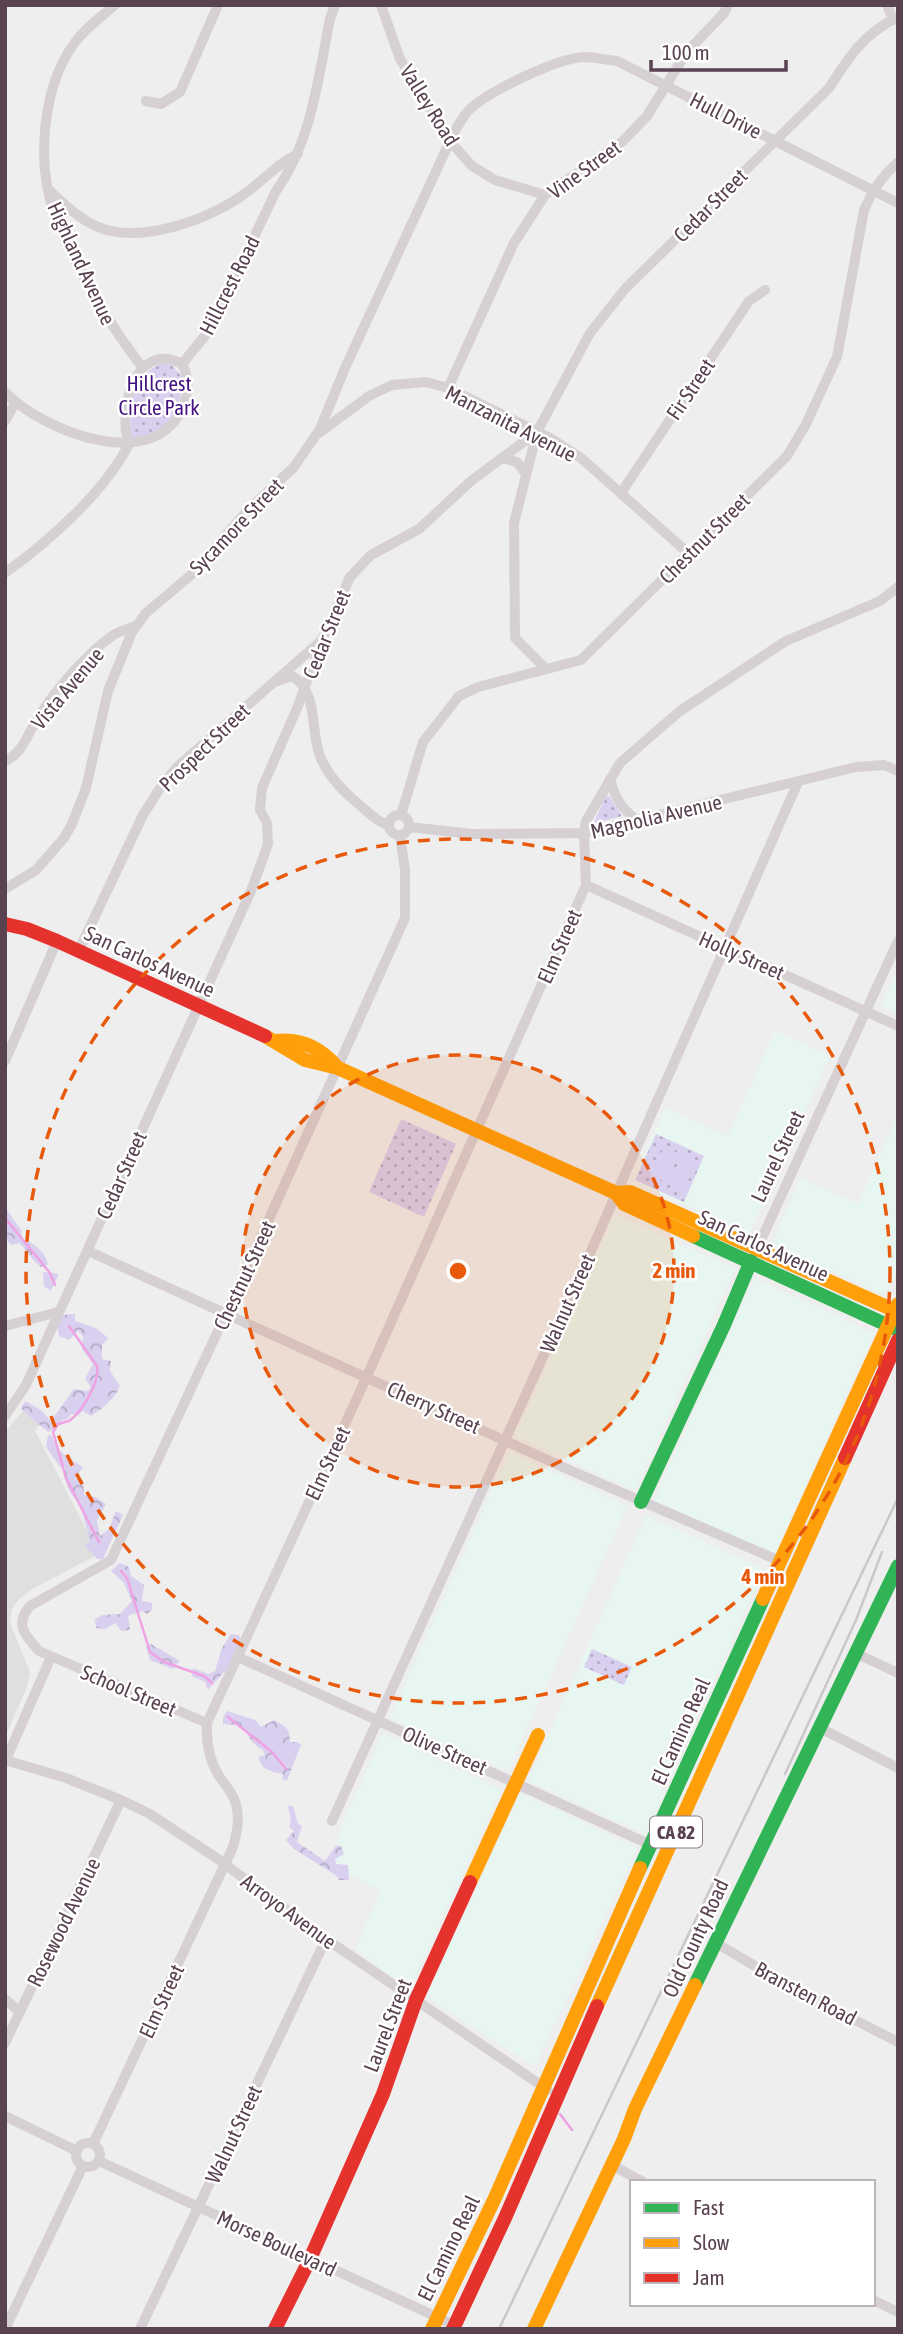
<svg xmlns="http://www.w3.org/2000/svg" width="903" height="2334" font-family="'Asap Condensed',sans-serif">
<defs>
<pattern id="forest-crowns" width="20" height="18" patternUnits="userSpaceOnUse" patternTransform="scale(1.75)"><rect width="20" height="18" fill="#d9cfef"/><path d="M2 6a3 3 0 1 1 6 0M12 15a3 3 0 1 1 6 0" fill="none" stroke="#b3aac4"/></pattern>
<pattern id="park-dots" width="8" height="8" patternUnits="userSpaceOnUse" patternTransform="scale(1.75)"><rect width="8" height="8" fill="#d9cfef"/><path d="M2 2h.1M6 6h.1" fill="none" stroke="#b3aac4" stroke-width="1.8" stroke-linecap="round"/></pattern>
</defs>
<rect width="100%" height="100%" fill="#edeeed"/>
<g fill="#e7f6f0">
<path d="M898 969V1014L882 1005Z"/>
<path d="M775 1031 830 1056 749 1234 633 1181 665 1108 728 1136Z"/>
<path d="M898 1115V1269L889 1289 881 1293 771 1245 801 1178 858 1204Z"/>
<path d="M615 1214 735 1269 635 1491 515 1436Z"/>
<path d="M754 1278 874 1333 774 1555 654 1500Z"/>
<path d="M509 1452 627 1506 508 1771 390 1718Z"/>
<path d="M646 1516 764 1569 646 1834 528 1781Z"/>
<path d="M383 1733 501 1790 409 1990 355 1949 381 1891 331 1864 344 1821Z"/>
<path d="M520 1793 637 1848 535 2066 426 1997Z"/>
</g>
<path fill="#dfdfde" d="M25 1409 42 1421 35 1431 99 1554 30 1590 18 1600 12 1609 10 1623 30 1672 27 1687 5 1737V1432Z"/>
<g fill="url(#forest-crowns)">
<path d="M5 1207 21 1230 22 1239C34 1243 45 1251 48 1264L41 1267C31 1260 28 1250 19 1243L11 1245 5 1238Z"/>
<path d="M43 1272 59 1274 51 1291 44 1286Z"/>
<path d="M68 1314H75V1321L96 1328 108 1338 102 1345V1359L111 1361 110 1371 120 1386C114 1400 103 1408 91 1416L82 1411 79 1415 71 1414 67 1419 61 1421 58 1427 48 1432 22 1410V1405L26 1401 42 1411 51 1421 74 1389 88 1391 91 1387 85 1379 93 1364 82 1349 83 1336 78 1331 69 1340 59 1336 57 1325 62 1316Z"/>
<path d="M48 1435 52 1436C56 1452 70 1459 83 1467L75 1479 83 1480 84 1495 95 1497 106 1504 97 1521 100 1536 109 1529 116 1511 123 1515 103 1559H97L86 1547 85 1544 90 1542 80 1502C68 1495 64 1481 65 1467H60L46 1447Z"/>
<path d="M120 1563 129 1567 131 1576 144 1585 142 1601 152 1603V1610L147 1614 142 1611 128 1616 130 1630 121 1631 116 1623 105 1629 96 1628 95 1619 103 1615 120 1614 132 1601 124 1583 111 1571Z"/>
<path d="M231 1634 239 1635 241 1642 229 1671 224 1672 208 1690 205 1682 192 1676 193 1668 208 1674 215 1671 222 1648Z"/>
<path d="M151 1644 180 1661 173 1669 150 1660 146 1647Z"/>
<path d="M227 1711 255 1720 261 1727 274 1720C286 1727 290 1728 290 1742H297L301 1745 287 1780H283L282 1774C271 1771 260 1770 259 1757L265 1755 263 1750C254 1745 249 1739 245 1729L236 1725 223 1724V1717Z"/>
<path d="M288 1806H293L298 1824 302 1826 297 1842 325 1861 336 1846H341L344 1854 335 1859 336 1864 348 1865 349 1880H339L337 1876 294 1849 286 1840 294 1831 289 1827 291 1822Z"/>
</g>
<g fill="url(#park-dots)">
<path d="M163 363 172 365 182 377C183 400 175 423 153 434 147 437 137 437 131 439 130 409 130 375 163 363Z"/>
<path d="M606 796H609L622 816 593 824Z"/>
<path d="M401 1119 456 1144 424 1217 369 1192Z"/>
<path d="M656 1134 704 1156 684 1202 635 1180Z"/>
<path d="M592 1649 632 1667 624 1685 584 1667Z"/>
</g>
<g fill="#d9cfef">
<path d="M664 1147 679 1153 666 1182 651 1176Z"/>
<path d="M683 1155 697 1161 684 1190 670 1184Z"/>
</g>
<g fill="none" stroke-linecap="round" stroke-linejoin="round">
<g stroke="#efa2e4" stroke-width="2.5">
<path d="M5 1218 50 1273 55 1285"/>
<path d="M69 1326 97 1366C100 1382 82 1412 69 1421 68 1421 59 1424 58 1424L53 1432 66 1478 99 1542"/>
<path d="M121 1571 127 1578 150 1652 164 1662 204 1676 212 1683"/>
<path d="M228 1717 272 1752 286 1769"/>
<path d="M560 2114 572 2130"/>
</g>
<g stroke="#d6d0d4" stroke-width="10">
<path d="M115 5C100 18 84 29 73 45 42 89 36 165 55 215 76 269 107 321 142 367"/>
<path d="M381 5 400 59 450 141 472 166 495 180 545 195"/>
<path d="M887 5 893 20"/>
<path d="M146 101 161 104 180 92 218 5"/>
<path d="M49 190C63 203 78 218 96 226 138 246 212 219 247 192 265 179 278 163 298 154"/>
<path d="M182 364 209 331 276 191C312 141 318 78 330 19L335 5"/>
<path d="M448 388 514 243 545 195 623 141 647 116 686 53 724 13 728 5"/>
<path d="M5 392C42 431 156 476 183 406 189 392 189 376 182 364"/>
<path d="M5 421 15 403"/>
<path d="M537 432 514 523 515 638 545 668"/>
<path d="M319 433 369 396 392 385 426 382 448 388 550 438 581 458 688 553"/>
<path d="M129 444C117 412 135 339 182 364"/>
<path d="M503 458 517 462 526 474"/>
<path d="M621 493 749 301 765 290"/>
<path d="M5 573C49 541 104 493 129 444"/>
<path d="M278 681 292 676C319 692 310 731 320 756 328 777 345 793 362 807 370 814 378 822 388 825"/>
<path d="M5 761C22 753 26 738 35 723 52 694 84 656 112 636 119 631 129 629 137 625"/>
<path d="M610 779C615 799 622 809 638 821"/>
<circle cx="399" cy="825" r="10"/>
<path d="M401 815 423 742 459 696 478 687 581 660 787 456 805 426 837 357 864 210C872 191 882 176 898 162"/>
<path d="M409 827 473 834 584 833 856 767 884 765 898 771"/>
<path d="M586 885 898 1026"/>
<path d="M5 889 36 870 64 838 72 824 86 788 108 691 132 632 146 613 191 575 248 510 294 467 320 429 345 368 450 141C456 129 461 118 470 109 489 91 558 58 584 57 595 57 606 60 617 61L898 203"/>
<path d="M78 952 143 815 158 791 177 767 322 640"/>
<path d="M5 1061 57 941"/>
<path d="M88 1251 574 1472 780 1561"/>
<path d="M755 1253 898 941"/>
<path d="M5 1326 58 1312"/>
<path d="M5 1416 26 1385 251 891 268 844 267 823 260 810 262 788 298 706 322 640 350 577 371 555 419 529 471 481 537 432 590 333 625 289 829 88C849 57 863 34 898 17"/>
<path d="M855 1653 898 1673"/>
<path d="M238 1657 651 1845"/>
<path d="M207 1723 39 1651C25 1635 14 1625 30 1606L111 1560 231 1303 405 918V870L400 836"/>
<path d="M820 1728 898 1768"/>
<path d="M5 1760 66 1778 121 1800 150 1814 215 1857 326 1939 548 2090"/>
<path d="M5 1762 51 1657"/>
<path d="M332 1821 591 1251 798 782"/>
<path d="M716 1943 796 1990 898 2042"/>
<path d="M5 1999 20 2012"/>
<path d="M5 2043 121 1800"/>
<path d="M5 2116 77 2151"/>
<circle cx="88" cy="2155" r="12"/>
<path d="M93 2144 233 1847C237 1832 240 1819 236 1804 233 1793 225 1785 219 1776 209 1760 206 1741 207 1723L363 1385 586 885 584 833 586 821 620 763 680 711 786 641 880 601 898 587"/>
<path d="M99 2161 454 2325"/>
<path d="M612 2165 643 2182"/>
<path d="M873 2300 898 2312"/>
<path d="M5 2329 83 2166"/>
<path d="M140 2329 326 1939"/>
</g>
<g stroke="#30b455" stroke-width="14">
<path d="M693 1236 898 1330"/>
<path d="M641 1502 724 1325 751 1261"/>
<path d="M640 1868 763 1599"/>
<path d="M695 1985 898 1566"/>
</g>
<g stroke="#ff9f0a" stroke-width="14">
<path d="M265 1036 305 1060 338 1068 616 1193 624 1204 693 1236"/>
<path d="M276 1041C301 1038 322 1049 338 1068"/>
<path d="M616 1193 630 1192 898 1312"/>
<path d="M763 1599 898 1304"/>
<path d="M470 1882 538 1735"/>
<path d="M597 2006 845 1458"/>
<path d="M432 2329 494 2200 640 1868"/>
<path d="M534 2329 624 2139 635 2109 695 1985"/>
</g>
<g stroke="#e5322d" stroke-width="14">
<path d="M5 924 27 929 57 941 265 1036"/>
<path d="M845 1458 898 1340"/>
<path d="M275 2329 310 2259 383 2094 416 2000 470 1882"/>
<path d="M453 2329 505 2218 597 2006"/>
</g>
<g stroke="#ccc7c9" stroke-width="2.5">
<path d="M785 1774 856 1620 882 1552"/>
<path d="M499 2329 898 1498"/>
</g>
</g>
<circle cx="458" cy="1271" r="216" fill="#e8590c" fill-opacity=".12"/>
<g fill="none" stroke="#e8590c" stroke-width="3.5" stroke-dasharray="12 9">
<circle cx="458" cy="1271" r="216"/>
<circle cx="458" cy="1271" r="432"/>
</g>
<g text-anchor="middle" dominant-baseline="central" stroke-width="5" stroke-linejoin="round" paint-order="stroke">
<rect fill="#fff" stroke="#8c7b85" stroke-width="2" x="650" y="1816.5" width="52" height="31" rx="5"/>
<g font-size="19" font-weight="bold" fill="#5a4351">
<text x="676" y="1832">CA 82</text>
</g>
<g font-size="21" fill="#5a4351" stroke="#fff">
<text transform="translate(430 105) rotate(58)">Valley Road</text>
<text transform="translate(726 115) rotate(27)">Hull Drive</text>
<text transform="translate(584 169) rotate(-36)">Vine Street</text>
<text transform="translate(710 205) rotate(-45)">Cedar Street</text>
<text transform="translate(82 263) rotate(65)">Highland Avenue</text>
<text transform="translate(229 285) rotate(-63)">Hillcrest Road</text>
<text transform="translate(690 389) rotate(-56)">Fir Street</text>
<text transform="translate(511 423) rotate(27)">Manzanita Avenue</text>
<text transform="translate(236 526) rotate(-46)">Sycamore Street</text>
<text transform="translate(704 538) rotate(-45)">Chestnut Street</text>
<text transform="translate(326 634) rotate(-68)">Cedar Street</text>
<text transform="translate(67 688) rotate(-50)">Vista Avenue</text>
<text transform="translate(204 747) rotate(-44)">Prospect Street</text>
<text transform="translate(656 816) rotate(-13)">Magnolia Avenue</text>
<text transform="translate(559 946) rotate(-66)">Elm Street</text>
<text transform="translate(742 955) rotate(24)">Holly Street</text>
<text transform="translate(150 961) rotate(25)">San Carlos Avenue</text>
<text transform="translate(777 1156) rotate(-65)">Laurel Street</text>
<text transform="translate(121 1175) rotate(-66)">Cedar Street</text>
<text transform="translate(764 1245) rotate(25)">San Carlos Avenue</text>
<text transform="translate(244 1275) rotate(-65)">Chestnut Street</text>
<text transform="translate(567 1303) rotate(-66)">Walnut Street</text>
<text transform="translate(434 1407) rotate(24)">Cherry Street</text>
<text transform="translate(327 1463) rotate(-65)">Elm Street</text>
<text transform="translate(129 1690) rotate(23)">School Street</text>
<text transform="translate(680 1731) rotate(-66)">El Camino Real</text>
<text transform="translate(445 1750) rotate(24)">Olive Street</text>
<text transform="translate(289 1911) rotate(36)">Arroyo Avenue</text>
<text transform="translate(63 1922) rotate(-64)">Rosewood Avenue</text>
<text transform="translate(695 1938) rotate(-65)">Old County Road</text>
<text transform="translate(806 1993) rotate(28)">Bransten Road</text>
<text transform="translate(161 2001) rotate(-65)">Elm Street</text>
<text transform="translate(387 2025) rotate(-69)">Laurel Street</text>
<text transform="translate(233 2134) rotate(-65)">Walnut Street</text>
<text transform="translate(277 2243) rotate(25)">Morse Boulevard</text>
<text transform="translate(448 2248) rotate(-64)">El Camino Real</text>
</g>
<g font-size="21" fill="#41117f" stroke="#fff">
<text x="159" y="383">Hillcrest<tspan x="159" dy="24">Circle Park</tspan></text>
</g>
</g>
<circle cx="458" cy="1271" r="10" fill="#e8590c" stroke="#fff" stroke-width="3.5"/>
<g font-size="21" text-anchor="middle" font-weight="bold" fill="#e8590c" stroke="#fff" stroke-width="5" stroke-linejoin="round" paint-order="stroke">
<text x="674" y="1278">2 min</text>
<text x="763" y="1584">4 min</text>
</g>
<rect width="903" height="2334" fill="none" stroke="#5a4351" stroke-width="14"/>
<rect x="630" y="2180" width="245" height="126" fill="#ffffff" stroke="#bdb4b9" stroke-width="2"/>
<rect x="644" y="2203" width="35" height="10" fill="#30b455" stroke="#bdb4b9" stroke-width="2"/>
<text x="693" y="2215" font-size="21" fill="#5a4351">Fast</text>
<rect x="644" y="2238" width="35" height="10" fill="#ff9f0a" stroke="#bdb4b9" stroke-width="2"/>
<text x="693" y="2250" font-size="21" fill="#5a4351">Slow</text>
<rect x="644" y="2273" width="35" height="10" fill="#e5322d" stroke="#bdb4b9" stroke-width="2"/>
<text x="693" y="2285" font-size="21" fill="#5a4351">Jam</text>
<path d="M651 60v10h135v-10" fill="none" stroke="#5a4351" stroke-width="3.5"/>
<text x="662" y="60" font-size="21" fill="#5a4351" stroke="#ffffff" stroke-width="5" paint-order="stroke">100 m</text>
</svg>
